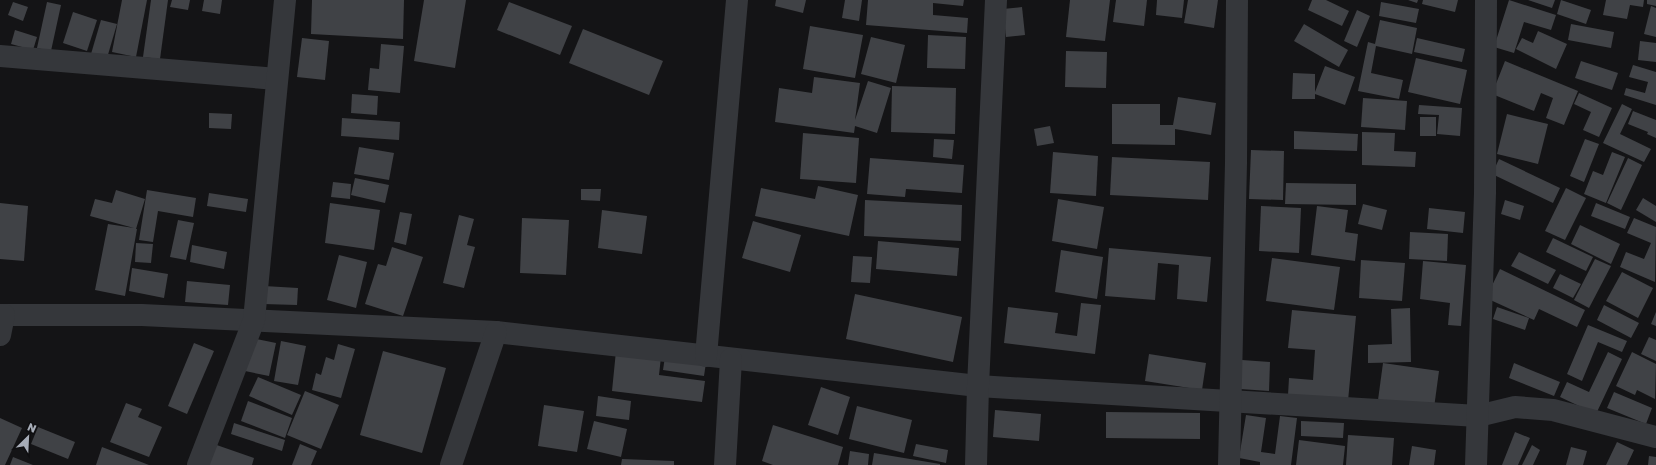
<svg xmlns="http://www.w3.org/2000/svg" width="1656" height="465" font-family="'Golos Text',sans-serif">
<rect width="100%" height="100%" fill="#141416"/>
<g fill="#404246">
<path d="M122 0H147L136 57 112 52Z"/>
<path d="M151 0H168L160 59 143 57Z"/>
<path d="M172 0H190L188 10 170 7Z"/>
<path d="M204 0H222L220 14 202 11Z"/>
<path d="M312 0H404L403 39 311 34Z"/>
<path d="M424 0H466L455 68 414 61Z"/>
<path d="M776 0H806L803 13 775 6Z"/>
<path d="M845 0H862L859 21 842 18Z"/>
<path d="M868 0H964L963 6 933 3V15L968 18 967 33 866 25Z"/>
<path d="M1070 0H1110L1105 41 1066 37Z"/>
<path d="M1116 0H1147L1144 26 1113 22Z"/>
<path d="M1157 0H1184L1182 18 1156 15Z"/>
<path d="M1188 0H1218L1214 28 1184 23Z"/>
<path d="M1312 0H1326L1349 11 1342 26 1308 10Z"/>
<path d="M1408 0H1418L1417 3Z"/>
<path d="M1423 0H1458L1455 12 1422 4Z"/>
<path d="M1509 0 1556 15 1551 30 1524 22 1514 53 1494 47Z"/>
<path d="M1528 0H1555L1552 8Z"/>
<path d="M1561 0 1591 10 1586 24 1557 14Z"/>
<path d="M1606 0H1644L1643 7 1630 5 1627 19 1603 15Z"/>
<path d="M1647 0H1656V6L1647 4Z"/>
<path d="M13 2 28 7 23 21 8 15Z"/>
<path d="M47 2 61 5 51 51 37 48Z"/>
<path d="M509 2 572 26 560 55 497 30Z"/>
<path d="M1381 2 1419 9 1416 23 1379 16Z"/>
<path d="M1651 6 1656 8V37L1644 34Z"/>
<path d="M1022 7 1025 35 1006 37 1003 9Z"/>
<path d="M1357 10 1370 16 1357 47 1344 41Z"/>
<path d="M73 12 97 20 87 51 63 43Z"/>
<path d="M101 20 117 24 107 58 91 54Z"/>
<path d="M1380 20 1417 28 1412 54 1376 46 1371 73 1403 80 1399 99 1358 91 1368 42 1375 44Z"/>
<path d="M1304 24 1348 50 1339 67 1294 41Z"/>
<path d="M1571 24 1614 32 1611 48 1568 40Z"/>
<path d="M810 26 863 35 855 78 803 69Z"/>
<path d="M583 29 663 61 649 95 569 63Z"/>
<path d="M15 30 37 37 33 50 11 44Z"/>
<path d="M1538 31 1567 44 1556 69 1516 49 1522 38 1533 43Z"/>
<path d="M928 35 966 37 965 69 927 68Z"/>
<path d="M871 37 905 45 896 83 861 74Z"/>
<path d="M302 38 329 41 325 80 297 77Z"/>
<path d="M1417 38 1465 49 1462 62 1414 52Z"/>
<path d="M1640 41 1656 43V62L1638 60Z"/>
<path d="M381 44 404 46 400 93 368 90 370 68 379 69Z"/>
<path d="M1066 51 1107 52 1106 88 1065 87Z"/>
<path d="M1416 58 1467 70 1460 104 1408 92Z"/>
<path d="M1505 61 1578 91 1564 125 1546 118 1553 98 1541 93 1534 111 1492 94Z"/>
<path d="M1581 61 1618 73 1612 90 1575 78Z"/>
<path d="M1633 65 1656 72V105L1624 95 1626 88 1645 93 1648 82 1629 77Z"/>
<path d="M1325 66 1355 77 1345 105 1315 94V99H1292L1293 73 1315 74V92Z"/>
<path d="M814 77 860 83 855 120 868 81 891 88 877 133 855 126 854 133 775 122 779 88 812 93Z"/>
<path d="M892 86 956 88 955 134 891 132Z"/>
<path d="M1579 93 1612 108 1599 137 1583 130 1591 112 1574 104Z"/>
<path d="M352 94 378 96 377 115 351 113Z"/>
<path d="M1178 97 1216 103 1211 135 1175 129V145L1112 144V104H1160V125H1173Z"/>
<path d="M1363 98 1407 101 1405 130 1361 127Z"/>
<path d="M1622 104 1632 109 1620 134 1651 149 1644 162 1603 143Z"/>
<path d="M1419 105 1462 108 1460 136 1437 134 1439 115 1418 114Z"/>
<path d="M1633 111 1656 120V138L1647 134 1648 132 1628 124Z"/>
<path d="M209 113 232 114 231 129 209 128Z"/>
<path d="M1507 114 1548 124 1538 164 1497 154Z"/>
<rect x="1420" y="117" width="16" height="19"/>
<path d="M342 118 400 122 399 140 341 136Z"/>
<path d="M1050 126 1054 143 1037 146 1034 129Z"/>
<path d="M1294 131 1358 134 1357 151 1294 149Z"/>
<path d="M1362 132 1395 133 1394 151 1416 152 1415 167 1362 165Z"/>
<path d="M803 133 859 138 856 183 800 179Z"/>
<path d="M934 139 954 140 952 159 933 157Z"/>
<path d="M1585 139 1599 144 1584 182 1570 176Z"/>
<path d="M359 147 394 153 389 180 354 174Z"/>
<path d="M1251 150 1284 151 1283 200 1249 199Z"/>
<path d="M1053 152 1098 156 1096 196 1050 193Z"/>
<path d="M1612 152 1625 157 1606 203 1584 194 1593 171 1603 175Z"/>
<path d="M1112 157 1210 162 1208 200 1110 195Z"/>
<path d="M870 158 964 165 962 193 906 189 905 197 867 194Z"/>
<path d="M1628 158 1642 165 1621 210 1607 203Z"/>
<path d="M1499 159 1560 188 1553 203 1492 174Z"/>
<path d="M355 178 389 185 385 203 351 195Z"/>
<path d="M333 182 351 184 350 199 331 197Z"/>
<path d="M1286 183 1356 184V205L1285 204Z"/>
<path d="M818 186 858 195 849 236 755 216 761 188 815 199Z"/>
<path d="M1566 188 1586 198 1565 240 1545 231Z"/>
<path d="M581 189H601L600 201 581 200Z"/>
<path d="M116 190 145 199 136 229H137L125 296 95 290 108 224 134 228 90 216 95 199 112 203Z"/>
<path d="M147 190 196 198 193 217 158 211 153 242 139 240Z"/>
<path d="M209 193 248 199 246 212 207 206Z"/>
<path d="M1643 198 1656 206V222L1636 210Z"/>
<path d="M1058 199 1104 207 1097 249 1052 241Z"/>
<path d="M865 200 962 205 961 241 864 236Z"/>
<path d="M1505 200 1524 206 1520 220 1501 214Z"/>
<path d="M0 203 28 206 24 261 0 259Z"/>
<path d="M330 203 380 210 374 250 325 243Z"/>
<path d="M1596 203 1630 217 1625 229 1591 216Z"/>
<path d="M1363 204 1387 210 1382 230 1358 224Z"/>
<path d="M1261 206 1301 208 1299 253 1259 251Z"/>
<path d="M1317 206 1348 210 1345 232 1358 234 1355 261 1311 255Z"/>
<path d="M1429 208 1465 212 1463 233 1427 229Z"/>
<path d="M602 210 647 216 642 254 598 248Z"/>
<path d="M400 212 412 214 406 245 394 242Z"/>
<path d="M459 215 474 219 467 245 475 247 464 288 443 283Z"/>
<path d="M522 218 569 220 566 275 520 273Z"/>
<path d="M1634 218 1656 227 1655 282 1620 267 1626 252 1644 259 1651 243 1627 233Z"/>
<path d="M178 220 194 223 186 260 170 257Z"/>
<path d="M753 221 801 235 790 272 742 258Z"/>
<path d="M1580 225 1620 244 1611 264 1571 244Z"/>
<path d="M1410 232 1448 234 1447 261 1409 259Z"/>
<path d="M1553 238 1593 257 1586 271 1546 252Z"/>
<path d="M878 241 959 248 957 276 876 269Z"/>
<path d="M136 243 153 244 151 263 135 262Z"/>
<path d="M192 245 227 252 224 269 190 262Z"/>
<path d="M392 247 423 257 403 316 365 304 378 264 386 266Z"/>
<path d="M1109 248 1211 257 1207 302 1177 299 1179 265 1158 263 1155 300 1105 296Z"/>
<path d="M1061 250 1103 257 1097 299 1055 292Z"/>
<path d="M1519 252 1556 270 1548 284 1511 266Z"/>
<path d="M339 255 367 262 356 308 327 300Z"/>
<path d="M853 256 872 257 870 283 851 282Z"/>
<path d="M1272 258 1340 267 1334 310 1266 301Z"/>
<path d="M1595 259 1611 266 1589 308 1574 300Z"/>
<path d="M1361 260 1405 263 1402 301 1359 298Z"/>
<path d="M1423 261 1466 265 1461 326 1448 325 1450 303 1420 299Z"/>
<path d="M132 268 168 274 164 298 129 291Z"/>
<path d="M1500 269 1585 310 1577 327 1539 309 1534 320 1486 298Z"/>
<path d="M1622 272 1653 288 1638 318 1606 301Z"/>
<path d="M1560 274 1581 284 1573 298 1553 288Z"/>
<path d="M187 281 230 285 228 305 185 302Z"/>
<path d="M264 286 298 288 297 305 263 304Z"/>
<path d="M855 294 962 317 953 362 846 339Z"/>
<path d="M1081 303 1101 305 1095 354 1004 343 1008 307 1058 313 1055 333 1077 336Z"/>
<path d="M1604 305 1639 323 1631 338 1597 320Z"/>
<path d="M1497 307 1529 318 1525 330 1493 319Z"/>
<path d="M1410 308 1411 362 1368 363V345L1392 344 1391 309Z"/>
<path d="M1292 310 1356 316 1348 401 1288 395 1289 378 1313 380 1315 350 1288 348Z"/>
<path d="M1656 312V326L1651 324Z"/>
<path d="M1588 325 1627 341 1622 352 1598 342 1582 381 1567 374Z"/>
<path d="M1649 337 1656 340V361L1641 354Z"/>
<path d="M252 338 276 343 269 376 245 371Z"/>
<path d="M281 341 306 346 298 385 274 381Z"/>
<path d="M194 343 214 351 187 414 168 406Z"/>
<path d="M338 344 355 349 341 398 312 390 316 373 321 375 326 357 334 360Z"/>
<path d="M666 350 707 356 704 376 663 370Z"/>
<path d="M383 351 446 368 422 453 360 435Z"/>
<path d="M616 351 661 357 659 375 705 381 702 402 612 391Z"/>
<path d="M1608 352 1622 359 1596 414 1560 397 1567 382 1589 392Z"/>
<path d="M1632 352 1656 364 1655 399 1637 390 1635 395 1616 386Z"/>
<path d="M1149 354 1206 363 1202 390 1145 381Z"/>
<path d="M1242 360 1270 362 1269 391 1240 389Z"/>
<path d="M1383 363 1439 371 1434 408 1378 400Z"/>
<path d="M1514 363 1560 382 1554 396 1509 378Z"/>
<path d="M258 377 301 395 292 415 249 396Z"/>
<path d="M821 387 850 397 838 435 808 425Z"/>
<path d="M305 391 339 405 321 449 287 435Z"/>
<path d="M1614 392 1652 408 1646 424 1607 408Z"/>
<path d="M598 396 631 401 629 420 596 416Z"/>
<path d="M248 401 292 418 285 438 241 421Z"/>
<path d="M126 403 142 409 138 417 162 427 149 457 110 442Z"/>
<path d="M544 405 584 411 577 452 538 446Z"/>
<path d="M857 406 912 420 904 453 849 439Z"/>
<path d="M995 410 1041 414 1039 441 993 437Z"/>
<path d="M1106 412 1200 413V439L1106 438Z"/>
<path d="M1246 415 1266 418 1261 452 1275 454 1280 416 1297 418 1291 465H1260V462L1239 458Z"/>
<path d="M0 418 22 428 5 465H0Z"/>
<path d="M594 421 627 429 621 457 587 449Z"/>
<path d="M1301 421 1344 423 1343 438 1301 436Z"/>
<path d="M234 423 285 440 282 451 231 434Z"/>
<path d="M773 425 843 447 838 465H773L762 461Z"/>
<path d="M38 427 75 442 68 459 31 444Z"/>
<path d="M1515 432 1530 438 1518 465H1502Z"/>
<path d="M1348 435 1394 438 1392 465H1346Z"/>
<path d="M1299 440 1345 446 1343 465H1296Z"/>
<path d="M208 442 254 458 252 465H200Z"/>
<path d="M1617 442 1634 450 1627 465H1606Z"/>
<path d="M300 444 317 451 311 465H292Z"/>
<path d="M916 444 948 450 946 463 913 456Z"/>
<path d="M1532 445 1540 450 1533 465H1522Z"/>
<path d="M1412 446 1436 450 1434 465H1409Z"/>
<path d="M102 447 149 465H96Z"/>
<path d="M1571 447 1587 451 1583 465H1566Z"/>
<path d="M850 451 869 454 868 465H848Z"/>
<path d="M874 453 940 464V465H872Z"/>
<path d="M1649 456 1656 457V465H1648Z"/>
<path d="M13 457 33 465H10Z"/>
<path d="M622 459 674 461V465H621Z"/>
</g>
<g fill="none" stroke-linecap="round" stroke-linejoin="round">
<g stroke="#35373b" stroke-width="22">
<path d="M0 56 277 79"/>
<path d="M0 315H142L496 332 978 386 1478 416 1515 407 1553 410 1656 437"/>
<path d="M0 335 4 315"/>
<path d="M706 356 737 0"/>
<path d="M198 465 254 320 285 0"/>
<path d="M451 465 496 332"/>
<path d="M725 465 731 359"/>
<path d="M976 465 978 386 996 0"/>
<path d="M1229 465 1236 163 1237 0"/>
<path d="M1476 465 1485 193 1486 0"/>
</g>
</g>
<g transform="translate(28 437) rotate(24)" stroke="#0f0f11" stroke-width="3" paint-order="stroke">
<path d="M0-3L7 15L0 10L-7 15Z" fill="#a6acb7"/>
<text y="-6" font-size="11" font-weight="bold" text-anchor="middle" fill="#a6acb7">N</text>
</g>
</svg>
